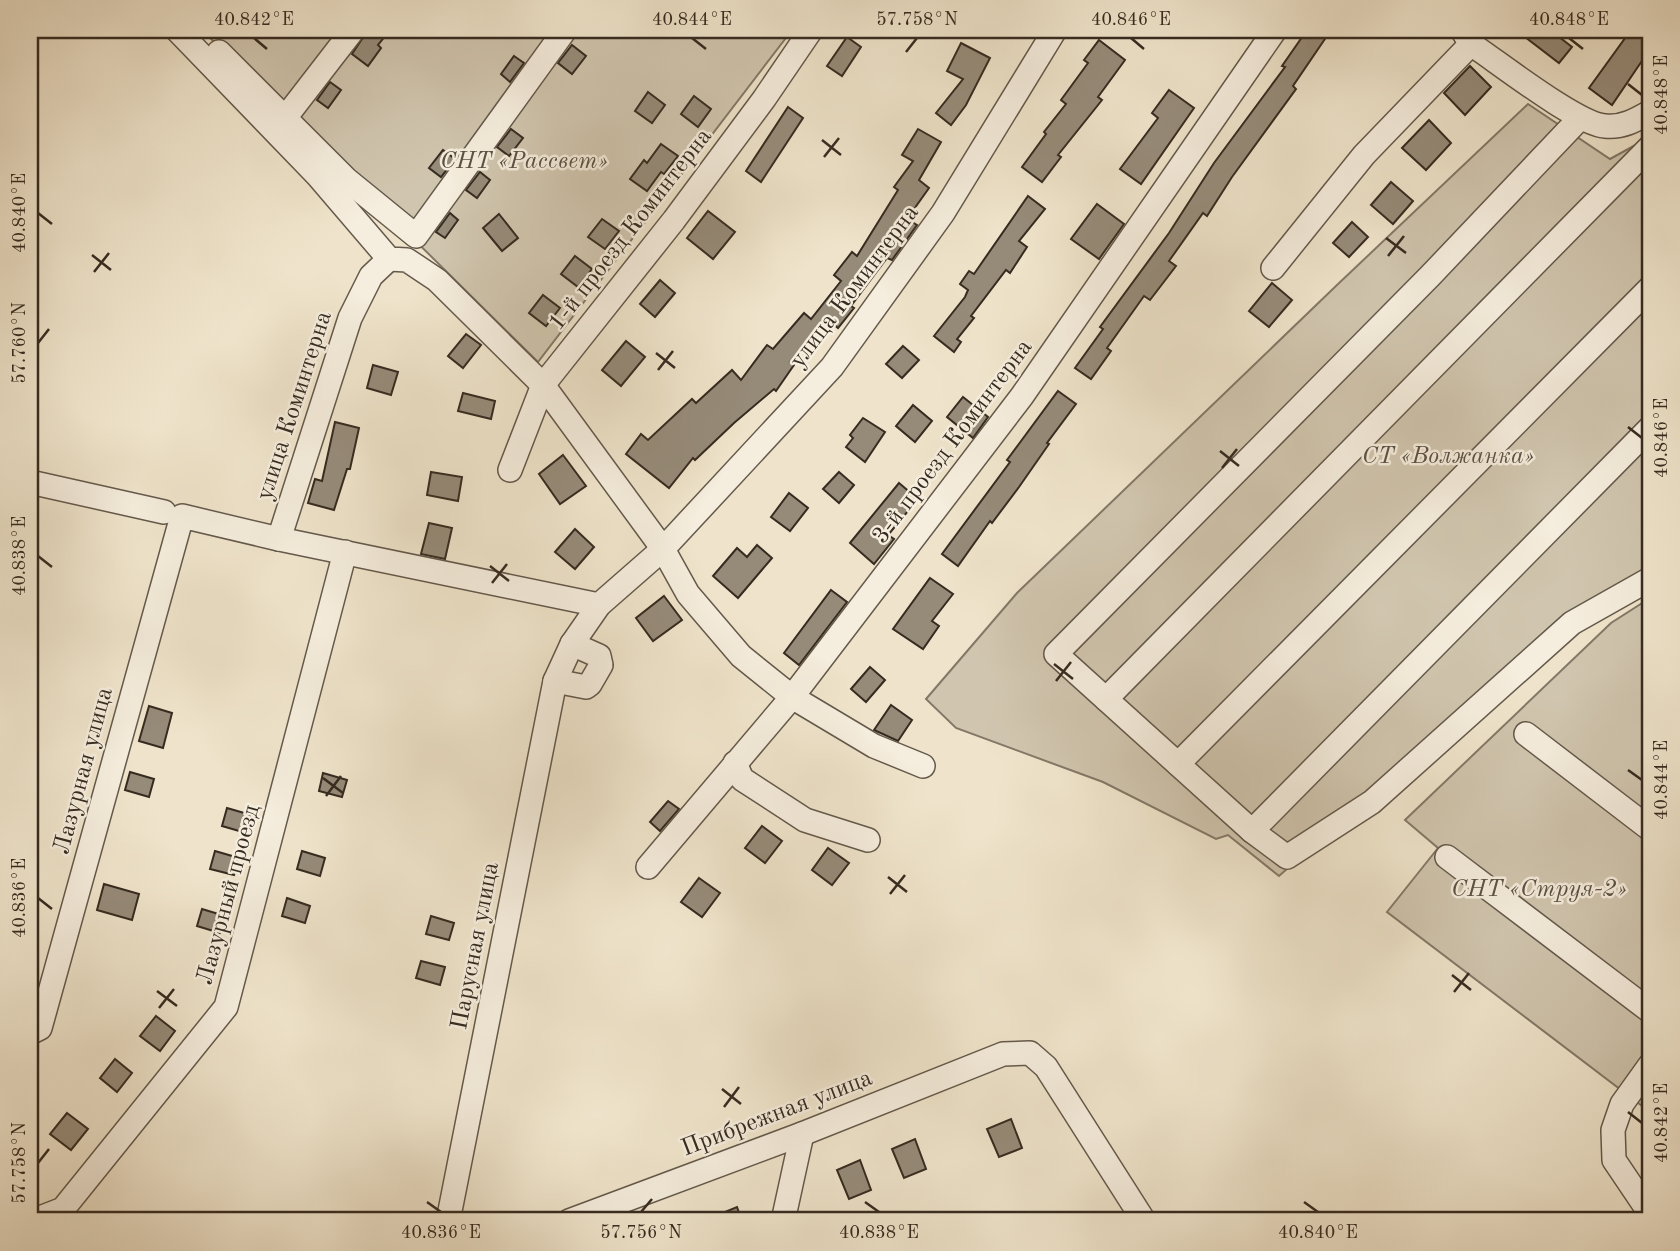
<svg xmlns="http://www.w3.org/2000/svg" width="1680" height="1251" font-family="'Old Standard TT',serif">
<rect width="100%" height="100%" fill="#efe4cb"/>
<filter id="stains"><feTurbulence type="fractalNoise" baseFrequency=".00286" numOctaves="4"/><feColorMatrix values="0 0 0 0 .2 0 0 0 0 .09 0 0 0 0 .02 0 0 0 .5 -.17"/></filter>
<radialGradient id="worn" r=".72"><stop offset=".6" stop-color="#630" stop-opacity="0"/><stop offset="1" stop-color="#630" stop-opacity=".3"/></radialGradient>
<g fill="#d0c5ae" stroke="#837867" stroke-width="2">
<path d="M202 30H792L538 362Z"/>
<path d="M1528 104 1610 159 1650 137V568L1584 606 1279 876 1228 835 1216 839 1103 782 956 728 926 699 1017 593 1337 285Z"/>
<path d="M1650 598V1112L1387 912 1438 848 1405 820 1611 623Z"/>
</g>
<g fill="#968b79" stroke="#362b20" stroke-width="2">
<path d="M368 30H390L378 45 381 48 368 66 352 54Z"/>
<path d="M1307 30H1331L1293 86 1296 89 1232 177 1207 216 1203 213 1169 261 1176 266 1150 300 1144 296 1107 348 1111 351 1091 379 1075 368 1103 329 1100 327 1169 233 1214 163 1285 67 1282 66Z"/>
<path d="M1516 30H1550L1572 47 1559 63Z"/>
<path d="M1631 30 1650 43V49L1612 105 1589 88Z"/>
<path d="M847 37 861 47 842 76 827 66Z"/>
<path d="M1099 40 1125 60 1098 97 1102 100 1058 155 1061 157 1042 182 1022 167 1046 134 1044 132 1066 104 1061 100 1088 63 1084 60Z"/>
<path d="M961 43 990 58 966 105 951 125 936 113 963 79 947 71Z"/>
<path d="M572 45 586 56 572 74 558 63Z"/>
<path d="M514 56 524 63 510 82 501 74Z"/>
<path d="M1470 66 1491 87 1465 115 1444 93Z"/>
<path d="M330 82 341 90 328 108 317 100Z"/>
<path d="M1169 90 1194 108 1141 184 1120 169 1158 118 1152 113Z"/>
<path d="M648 92 665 105 652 123 635 111Z"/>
<path d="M694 96 711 109 698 127 681 114Z"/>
<path d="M788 107 803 118 761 182 746 171Z"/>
<path d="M1429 120 1451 143 1426 170 1402 148Z"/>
<path d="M511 129 523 138 509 156 497 147Z"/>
<path d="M918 129 941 142 919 180 929 188 907 219 917 225 892 260 887 258 851 306 854 308 838 328 827 319 790 362 794 365 776 391 774 389 734 423 695 460 693 458 669 488 626 454 641 434 648 440 692 399 696 403 732 370 741 380 767 345 773 349 804 313 811 319 841 281 834 275 852 252 857 256 898 190 894 187 913 161 902 155Z"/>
<path d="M661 144 678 156 664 174 661 172 647 191 630 179 644 160 647 163Z"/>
<path d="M443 150 455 159 441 177 429 168Z"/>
<path d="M480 172 490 180 477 198 466 190Z"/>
<path d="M1391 182 1413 201 1393 224 1371 205Z"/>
<path d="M1028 196 1045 209 1019 241 1027 247 1010 273 1006 270 971 316 974 318 957 339 961 342 954 352 934 336 965 297 968 290 960 284 969 271 974 274Z"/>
<path d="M1097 204 1124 224 1099 259 1071 239Z"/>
<path d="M708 211 735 232 713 259 687 238Z"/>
<path d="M450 213 458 220 445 238 436 232Z"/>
<path d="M499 214 518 238 502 251 483 228Z"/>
<path d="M602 219 619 231 605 249 588 237Z"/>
<path d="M1352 222 1368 237 1349 257 1333 243Z"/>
<path d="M575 256 592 269 578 287 561 274Z"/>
<path d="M660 280 675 293 655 317 640 304Z"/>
<path d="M1272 283 1292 300 1269 327 1249 311Z"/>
<path d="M543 295 560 308 546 326 529 313Z"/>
<path d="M466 334 481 345 463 368 448 356Z"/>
<path d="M626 341 645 357 621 386 602 370Z"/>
<path d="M903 346 919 360 902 378 886 364Z"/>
<path d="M373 365 398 372 391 395 367 388Z"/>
<path d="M1058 391 1076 404 1047 443 1049 444 1019 487 992 523 990 521 958 566 942 554 1010 462 1007 460Z"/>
<path d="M463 393 495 401 491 419 458 411Z"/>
<path d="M963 397 988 417 973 438 947 417Z"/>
<path d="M913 405 932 421 915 442 896 426Z"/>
<path d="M863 418 885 432 865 462 846 447 853 438 850 435Z"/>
<path d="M335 422 359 428 350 469H347L334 510 308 503 315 479 322 481Z"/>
<path d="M563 455 586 486 560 504 539 474Z"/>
<path d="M431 472 462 477 458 501 427 495Z"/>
<path d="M839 472 854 485 839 503 823 489Z"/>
<path d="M899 483 918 499 888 535 894 539 874 564 850 543Z"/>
<path d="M789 493 808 508 790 531 771 517Z"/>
<path d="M429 523 452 528 445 559 421 554Z"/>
<path d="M575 529 594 547 575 569 555 552Z"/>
<path d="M757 545 772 558 738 598 713 576 737 548 747 557Z"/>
<path d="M930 578 953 594 932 621 939 626 923 649 893 629Z"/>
<path d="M831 590 847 602 799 665 784 653Z"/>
<path d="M664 596 682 620 653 641 636 618Z"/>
<path d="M870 667 885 680 866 702 851 689Z"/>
<path d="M891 705 912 720 898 741 874 730Z"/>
<path d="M149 706 172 713 163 748 139 741Z"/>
<path d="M130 772 154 779 149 797 125 790Z"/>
<path d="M323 773 347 780 342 797 319 791Z"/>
<path d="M668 801 679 809 660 831 650 822Z"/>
<path d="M227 808 251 815 246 833 222 826Z"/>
<path d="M762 826 782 841 765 863 745 848Z"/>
<path d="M828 848 849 863 832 885 812 870Z"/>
<path d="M215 851 239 858 234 875 210 869Z"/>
<path d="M302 851 325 858 320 876 297 869Z"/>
<path d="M699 878 720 893 702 917 681 902Z"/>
<path d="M104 884 139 894 132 920 97 910Z"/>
<path d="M287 898 310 906 305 923 282 916Z"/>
<path d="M202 909 225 916 220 933 197 926Z"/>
<path d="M431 916 454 923 449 940 426 934Z"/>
<path d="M421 961 445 967 440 985 416 978Z"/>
<path d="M156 1016 175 1031 160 1051 140 1036Z"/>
<path d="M115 1059 132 1073 117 1092 100 1078Z"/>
<path d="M67 1113 88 1129 71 1150 50 1134Z"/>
<path d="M1011 1119 1022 1148 999 1157 987 1129Z"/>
<path d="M915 1139 926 1169 904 1178 892 1149Z"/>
<path d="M860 1160 871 1190 849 1199 837 1170Z"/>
<path d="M737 1207 742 1221H703Z"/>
</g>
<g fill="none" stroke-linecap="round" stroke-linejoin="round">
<defs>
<g id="minor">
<path d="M177 30 318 176 389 259 407 260 437 280 543 385 663 549 688 594 741 656 792 697 874 746 923 766"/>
<path d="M1462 30 1471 44C1498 62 1577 124 1605 126 1622 128 1636 120 1650 112"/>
<path d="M219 52 346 179 416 236 565 30"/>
<path d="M285 118 353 30"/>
<path d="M1580 118 1430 276 1056 654 1252 831 1650 428"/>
<path d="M1273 268 1364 155 1471 44"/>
<path d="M510 470 543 385 674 220 764 99 811 30"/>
<path d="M30 482 164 512"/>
<path d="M279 539 350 318 371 276 389 259"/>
<path d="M555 681 586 687 590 684 601 665 599 656 572 644"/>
<path d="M1106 699 1650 147"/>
<path d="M1526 734 1650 829"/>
<path d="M735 763 742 779 805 820 868 840"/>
<path d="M1178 764 1650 288"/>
<path d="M1252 831 1287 857 1372 802 1572 623 1650 579"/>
<path d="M1447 857 1650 1011"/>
<path d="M648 867 792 697 1022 396 1275 30"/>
<path d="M30 1033 40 1028 182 516 279 539 599 605"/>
<path d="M1650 1065 1622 1104 1613 1130 1614 1160 1645 1206 1650 1209"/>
<path d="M32 1221 63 1209 226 1007 345 552"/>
<path d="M448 1221 555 681 572 644 599 605 663 549 832 367 943 213 1055 30"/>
<path d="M569 1221 802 1134 1003 1054 1030 1053 1046 1067 1144 1221"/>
<path d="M783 1221 802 1134"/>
</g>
</defs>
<use href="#minor" stroke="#64594b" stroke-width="26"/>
<use href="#minor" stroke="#f5eddd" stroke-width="23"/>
</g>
<path fill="none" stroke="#362b20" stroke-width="2.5" d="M254 38 267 49M692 38 706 49M1131 38 1144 49M1569 38 1583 49M906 52 917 38M1628 84 1642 95M822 140 841 155M824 157 839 138M38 213 52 224M1386 238 1406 253M92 255 111 270M1388 256 1404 236M94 272 109 253M38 343 49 329M656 353 675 368M658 370 673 351M1628 427 1642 438M1220 451 1239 466M1222 468 1237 449M38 556 52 567M490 566 509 581M492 583 507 564M1054 664 1073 679M1056 681 1071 662M1628 770 1642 780M323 778 343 793M326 796 341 776M888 877 907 892M890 894 905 875M38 898 52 909M1452 975 1471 990M157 991 177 1006M1454 992 1469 973M159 1008 174 989M722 1089 741 1104M724 1107 739 1087M1628 1112 1642 1123M38 1163 49 1149M427 1202 441 1212M865 1202 879 1212M1304 1202 1318 1212M641 1212 652 1199"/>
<g text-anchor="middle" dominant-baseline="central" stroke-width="5" stroke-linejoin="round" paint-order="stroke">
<g font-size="24" font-style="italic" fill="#5c5244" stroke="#f5eddd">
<text x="524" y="162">СНТ «Рассвет»</text>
<text x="1448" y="457">СТ «Волжанка»</text>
<text x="1539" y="890">СНТ «Струя-2»</text>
</g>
<g font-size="24" fill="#362b20" stroke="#f5eddd">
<text transform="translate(631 230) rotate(-52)">1-й проезд Коминтерна</text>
<text transform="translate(855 287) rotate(-53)">улица Коминтерна</text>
<text transform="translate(295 406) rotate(-72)">улица Коминтерна</text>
<text transform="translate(953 442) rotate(-53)">3-й проезд Коминтерна</text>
<text transform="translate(84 771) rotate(-75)">Лазурная улица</text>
<text transform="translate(229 895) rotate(-75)">Лазурный проезд</text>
<text transform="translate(476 946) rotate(-79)">Парусная улица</text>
<text transform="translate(777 1114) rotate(-21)">Прибрежная улица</text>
</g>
</g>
<rect width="1680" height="1251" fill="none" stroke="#efe4cb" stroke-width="77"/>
<rect x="38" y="38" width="1604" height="1174" fill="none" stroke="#362b20" stroke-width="2.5"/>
<g font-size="18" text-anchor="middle" fill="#362b20">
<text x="254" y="25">40.842°E</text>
<text x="692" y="25">40.844°E</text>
<text x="917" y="25">57.758°N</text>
<text x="1131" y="25">40.846°E</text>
<text x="1569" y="25">40.848°E</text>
<text transform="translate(1661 95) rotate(-90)" y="6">40.848°E</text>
<text transform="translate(19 213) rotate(-90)" y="6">40.840°E</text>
<text transform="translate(19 343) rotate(-90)" y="6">57.760°N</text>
<text transform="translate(1661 438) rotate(-90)" y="6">40.846°E</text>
<text transform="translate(19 556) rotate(-90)" y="6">40.838°E</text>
<text transform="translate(1661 780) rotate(-90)" y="6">40.844°E</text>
<text transform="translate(19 898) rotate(-90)" y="6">40.836°E</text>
<text transform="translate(1661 1123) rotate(-90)" y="6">40.842°E</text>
<text transform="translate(19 1163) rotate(-90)" y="6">57.758°N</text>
<text x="441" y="1238">40.836°E</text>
<text x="641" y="1238">57.756°N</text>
<text x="879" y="1238">40.838°E</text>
<text x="1318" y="1238">40.840°E</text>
</g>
<rect width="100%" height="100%" filter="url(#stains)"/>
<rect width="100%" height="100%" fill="url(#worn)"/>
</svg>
